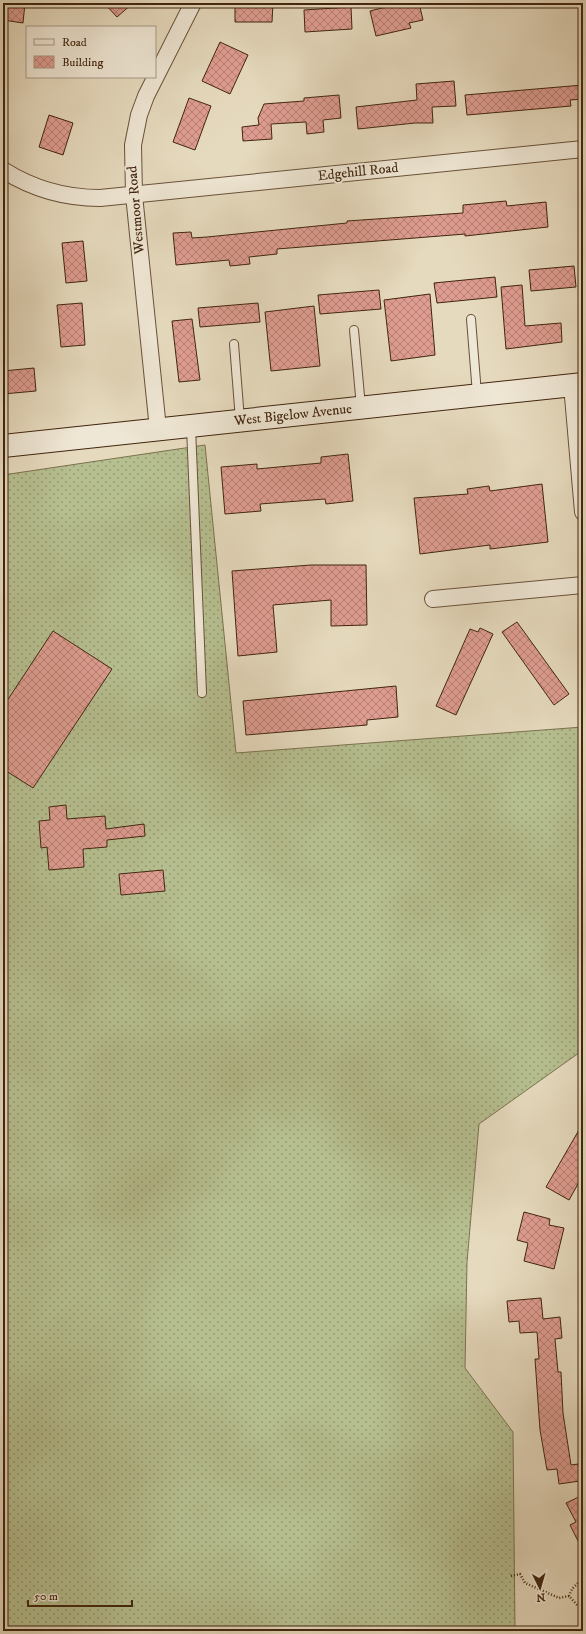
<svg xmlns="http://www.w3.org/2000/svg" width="586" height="1634" font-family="'IM FELL DW Pica',serif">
<defs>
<pattern id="grass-dots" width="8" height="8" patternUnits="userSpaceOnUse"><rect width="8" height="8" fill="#b6bf90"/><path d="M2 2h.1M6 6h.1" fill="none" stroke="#969b74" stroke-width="1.8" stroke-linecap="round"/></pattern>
<pattern id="building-cross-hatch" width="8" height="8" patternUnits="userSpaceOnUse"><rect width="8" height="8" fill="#df9d91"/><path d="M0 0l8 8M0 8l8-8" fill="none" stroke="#b68075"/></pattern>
</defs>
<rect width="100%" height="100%" fill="#e6dabe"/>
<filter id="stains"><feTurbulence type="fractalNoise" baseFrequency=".005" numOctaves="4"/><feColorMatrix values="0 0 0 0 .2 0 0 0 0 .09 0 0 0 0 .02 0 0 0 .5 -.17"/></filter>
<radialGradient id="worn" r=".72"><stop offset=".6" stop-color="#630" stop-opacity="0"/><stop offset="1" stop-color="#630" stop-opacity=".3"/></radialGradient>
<path fill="url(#grass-dots)" stroke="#7c724f" d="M205 445 236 753 583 727V1050L479 1124 467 1262 465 1368 513 1432 515 1631H3V475Z"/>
<g fill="url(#building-cross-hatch)" stroke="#41250e">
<path d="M3 3H25L23 23 3 20Z"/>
<path d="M104 3H133L117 17Z"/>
<path d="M235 3H273L272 22H235Z"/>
<path d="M402 3H419L423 20 409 23 411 28 376 36 370 11Z"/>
<path d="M351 7 352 29 305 32 304 10Z"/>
<path d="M220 42 248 55 230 94 202 81Z"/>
<path d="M454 81 456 106 432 107 433 123H415L358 129 356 107 417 100 416 84Z"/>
<path d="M583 85V99L570 100 571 106 467 115 465 95Z"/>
<path d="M339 95 341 118 323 120 324 132 307 134 306 122 271 124 272 139 243 141 242 127 259 125 258 118 264 104 304 101V98Z"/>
<path d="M189 98 211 106 195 150 173 142Z"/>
<path d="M49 115 73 123 63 155 39 147Z"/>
<path d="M506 201 507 206 546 202 548 227 465 236V234L277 249V254L249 257 250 264 230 266 229 260 176 265 173 233 191 232 192 238 207 237 347 223V221L463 213V205Z"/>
<path d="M83 241 87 281 66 283 62 243Z"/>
<path d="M574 266 576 287 531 291 529 270Z"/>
<path d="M495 277 497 297 437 303 434 283Z"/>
<path d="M522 285 525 326 561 323 562 342 506 349 501 287Z"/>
<path d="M379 290 381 309 320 314 318 295Z"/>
<path d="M430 294 435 355 391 361 384 300Z"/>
<path d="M82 303 85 345 61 347 57 305Z"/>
<path d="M258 303 260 322 200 327 198 308Z"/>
<path d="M314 306 320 366 271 371 265 312Z"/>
<path d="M192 319 200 380 179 382 172 321Z"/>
<path d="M34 368 36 391 3 394V371Z"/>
<path d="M348 454 353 501 326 504 325 499 260 504 261 511 225 514 221 467 257 464V469L321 463V457Z"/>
<path d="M542 484 548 542 490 549V545L420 554 414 498 468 494 467 489 489 486 490 491Z"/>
<path d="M311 565H366L367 625 331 626V600L273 605 277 652 238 656 232 571Z"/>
<path d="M517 622 569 694 554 705 502 632Z"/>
<path d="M480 628 493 634 456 715 436 706 470 629 478 632Z"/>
<path d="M53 631 112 669 33 788 3 769V707Z"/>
<path d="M396 686 398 717 367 720V725L246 735 243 701Z"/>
<path d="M66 805 67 819 105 816 106 829 144 824 145 836 107 840V847L83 849 84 867 49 870 47 847 41 848 39 821 50 820 49 807Z"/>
<path d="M163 870 165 891 121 895 119 874Z"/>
<path d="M583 1123V1175L569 1200 546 1187Z"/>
<path d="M524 1212 550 1219 549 1225 564 1228 554 1269 524 1261 528 1243 517 1240Z"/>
<path d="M541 1298 543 1319 560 1317 562 1338 555 1339 558 1372H561L563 1413 571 1465 578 1464 580 1481 559 1484 557 1469 547 1470 540 1430 535 1359H539L537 1332 520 1333 519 1321 509 1322 507 1301Z"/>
<path d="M583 1495V1551L570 1525 576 1522 566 1503Z"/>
</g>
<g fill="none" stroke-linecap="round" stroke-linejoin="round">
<defs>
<g id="lane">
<path d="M471 319 477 394"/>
<path d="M354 330 361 407"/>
<path d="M234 344 240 420"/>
<path d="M191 427 202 693"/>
</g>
<g id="street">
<path d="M3 170C33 189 64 198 100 198L583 149"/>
<path d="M572 385 583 512"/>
<path d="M158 429 134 195 133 145 139 115 146 96 193 3"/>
<path d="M433 599 583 585"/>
</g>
<path id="secondary" d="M3 446 583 384"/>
</defs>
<use href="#lane" stroke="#6a523a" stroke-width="10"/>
<use href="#street" stroke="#6a523a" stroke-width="18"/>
<use href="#secondary" stroke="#41250e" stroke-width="24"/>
<g stroke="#41250e" stroke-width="2.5" stroke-dasharray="1 2" stroke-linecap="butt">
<path d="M511 1576 520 1574 525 1583 559 1598 569 1596"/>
<path d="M583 1581H580L572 1589 569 1596 578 1606 583 1607"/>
</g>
<use href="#lane" stroke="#efe7d5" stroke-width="8"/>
<use href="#street" stroke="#efe7d5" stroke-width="16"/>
<use href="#secondary" stroke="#efe7d5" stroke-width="22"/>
</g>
<g text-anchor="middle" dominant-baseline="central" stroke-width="4" stroke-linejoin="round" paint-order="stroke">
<g font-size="14" fill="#41250e" stroke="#efe7d5">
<text transform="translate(358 172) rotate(-6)">Edgehill Road</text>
<text transform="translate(136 210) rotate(-95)">Westmoor Road</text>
<text transform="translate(293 415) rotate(-6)">West Bigelow Avenue</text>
</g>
</g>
<rect width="586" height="1634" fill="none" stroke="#e6dabe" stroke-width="16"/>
<rect x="4" y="4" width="578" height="1626" fill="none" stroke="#41250e" stroke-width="2"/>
<rect x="8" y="8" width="570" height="1618" fill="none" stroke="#41250e"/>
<rect x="26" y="26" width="130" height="52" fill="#efe7d5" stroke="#a99985"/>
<rect x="34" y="39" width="20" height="6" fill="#efe7d5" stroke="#a99985"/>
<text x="62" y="46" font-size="12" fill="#41250e">Road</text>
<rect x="34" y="56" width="20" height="12" fill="url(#building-cross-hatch)" stroke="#a99985"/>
<text x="62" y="66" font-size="12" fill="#41250e">Building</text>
<g transform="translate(540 1588) rotate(175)" stroke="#efe7d5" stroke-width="3" paint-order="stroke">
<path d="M0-3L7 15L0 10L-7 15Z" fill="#41250e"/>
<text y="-6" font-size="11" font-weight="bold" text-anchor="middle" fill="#41250e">N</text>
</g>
<path d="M28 1600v6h104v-6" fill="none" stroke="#41250e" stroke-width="2"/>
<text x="34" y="1600" font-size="12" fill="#41250e" stroke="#efe7d5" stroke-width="3" paint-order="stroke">50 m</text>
<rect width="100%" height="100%" filter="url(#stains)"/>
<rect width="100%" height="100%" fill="url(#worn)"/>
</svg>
